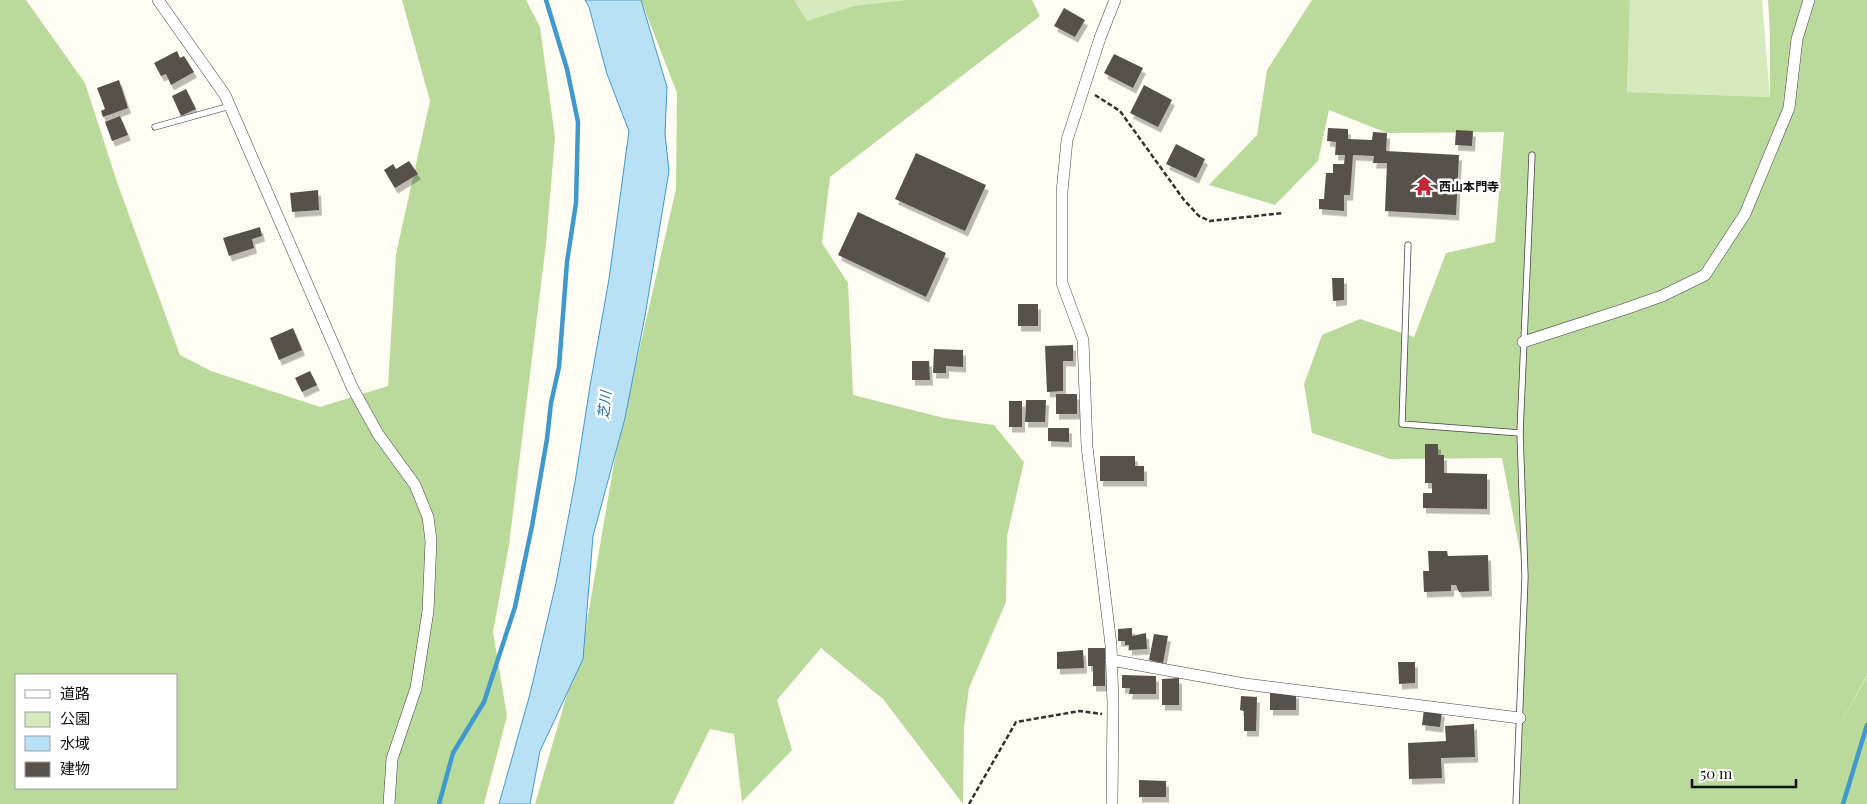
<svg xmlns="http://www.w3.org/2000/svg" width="1867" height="804" font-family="'Playfair Display','Noto Sans JP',serif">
<defs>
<filter id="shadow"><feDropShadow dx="3" dy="5.5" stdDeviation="0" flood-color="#0004"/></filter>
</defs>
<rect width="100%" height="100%" fill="#fffcf3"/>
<g fill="#d5eabc">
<path d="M794 0H925L806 22Z"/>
<path d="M1630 0H1762L1770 97 1627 92Z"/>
</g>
<g fill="#bada9b" fill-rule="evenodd">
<path d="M0 0H26L85 83 117 182 180 355 211 371 320 407 388 386 396 254 430 101 402 0H526L540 27 555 137 546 244 509 545 493 632 507 716 484 804H0ZM16 675H176V788H16Z"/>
<path d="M641 0H794L807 21 854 6 907 0H1032L1040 16 830 177 822 243 848 283 853 395 944 418 994 425 1024 462 1007 536 1006 602 969 688 964 727 963 804 883 699 821 648 777 700 792 750 742 802 734 734 710 729 673 804H535L585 633 616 452 676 189 677 93Z"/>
<path d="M1312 0H1630L1627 92 1770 97V36L1768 0H1867V675L1835 734 1867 676V804H1516L1525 577 1502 458 1390 459 1312 433 1304 384 1322 335 1360 319 1414 337 1446 253 1495 242 1504 132 1387 133 1329 110 1318 161 1275 205 1209 185 1257 135 1267 70Z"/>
</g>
<path fill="#b8e1f6" stroke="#4099cc" d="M585 0H641L667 87 665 134 669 171 645 316 625 418 593 536 583 659 540 751 530 804H499L530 694 556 583 575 482 590 386 609 279 629 131 607 74 589 7Z"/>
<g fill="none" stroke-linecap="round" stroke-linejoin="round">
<g stroke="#4099cc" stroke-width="4.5">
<path d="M439 804 453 753 484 702 515 607 532 526 547 439 551 403 559 367 567 262 576 203 578 122 567 69 546 0"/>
<path d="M1843 804 1867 725"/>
</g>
</g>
<g fill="#59514c" filter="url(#shadow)">
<path d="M1064 8 1085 20 1075 37 1054 26Z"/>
<path d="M177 51 180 58 184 56 194 72 171 85 166 74 161 76 154 63Z"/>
<path d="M1114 54 1143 68 1133 88 1104 73Z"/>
<path d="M119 80 128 108 103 117 101 111 105 109 97 88Z"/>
<path d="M1144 85 1172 100 1158 127 1130 113Z"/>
<path d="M186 89 196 109 181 116 172 96Z"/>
<path d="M120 116 128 135 112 141 105 122Z"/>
<path d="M1328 128 1348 129V139L1372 140 1373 132 1387 133 1386 151 1459 155 1456 215 1385 211 1387 163H1373L1374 156 1353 155 1350 195H1344V211L1319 209V199H1324L1326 173H1333V164H1344L1345 155H1335L1336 142 1327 141Z"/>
<path d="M1456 130 1473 131 1472 146 1455 145Z"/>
<path d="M1176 144 1205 159 1196 178 1166 164Z"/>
<path d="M916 153 986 185 965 231 895 199Z"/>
<path d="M409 161 418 174 395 188 384 170 393 164 396 169Z"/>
<path d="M318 190 319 210 292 212 290 193Z"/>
<path d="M858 212 946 253 926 297 838 255Z"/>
<path d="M260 227 262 236 252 239 254 248 229 256 223 238Z"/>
<path d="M1332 278H1344V300L1333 301Z"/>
<rect x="1018" y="304" width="20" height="22"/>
<path d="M293 328 302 350 279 360 270 338Z"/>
<path d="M1073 345V361H1063V391L1047 392 1045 346Z"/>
<path d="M934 349 963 350V367L946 366V373H933Z"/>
<path d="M912 361H929L930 380H912Z"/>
<path d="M310 371 317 385 302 392 295 378Z"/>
<rect x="1056" y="394" width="21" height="20"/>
<path d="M1026 400H1046L1045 422H1025Z"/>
<rect x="1009" y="401" width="13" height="26"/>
<path d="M1048 428H1069V442L1048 441Z"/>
<path d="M1425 444H1438V455H1444V473L1487 474V509L1423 508V493H1432V483H1425Z"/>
<path d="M1100 456H1135V466H1144V481H1100Z"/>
<path d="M1428 551H1447L1448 556 1488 555 1489 591 1459 592 1456 585H1451V591L1424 592 1423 571H1429Z"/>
<path d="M1132 628V636L1146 633 1147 649 1129 650V645H1125V641H1118V629Z"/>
<path d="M1154 634 1168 636 1163 663 1149 660Z"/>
<path d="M1088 648H1105V686H1093V666H1088Z"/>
<path d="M1083 650 1084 668 1057 669V652Z"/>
<path d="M1398 662H1415V683L1399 684Z"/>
<path d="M1122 675 1156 676V694H1129L1130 688H1122Z"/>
<path d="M1179 678V705H1162V679Z"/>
<rect x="1270" y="693" width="26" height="17"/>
<path d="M1241 696 1257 697 1256 731H1244V711L1240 710Z"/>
<path d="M1424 709 1442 711 1440 727 1422 725Z"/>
<path d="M1474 724 1475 757 1441 758 1442 778 1409 779 1408 743 1446 741 1445 726Z"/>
<path d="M1139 780 1166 781V797H1139Z"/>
</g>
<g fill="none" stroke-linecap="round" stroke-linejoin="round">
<defs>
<g id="lane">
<path d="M155 127 230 106"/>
<path d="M1408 245 1402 424 1520 433"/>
<path d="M1516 804 1525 577 1520 433 1532 155"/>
</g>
<g id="street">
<path d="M158 0 225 95 352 387 378 434 415 485 428 517 431 541 428 611 416 688 392 759 389 804"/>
<path d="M1523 342 1625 309 1662 296 1705 275 1745 214 1789 108 1797 39 1809 0"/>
<path d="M1111 660 1245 684 1520 718"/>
<path d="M1112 804 1113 704 1111 645 1087 447 1083 340 1062 283V192L1067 140 1100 38 1115 0"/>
</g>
</defs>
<use href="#lane" stroke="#434343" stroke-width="7"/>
<use href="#street" stroke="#434343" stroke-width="12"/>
<g stroke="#323232" stroke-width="2.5" stroke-dasharray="5 2.5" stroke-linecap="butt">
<path d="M1095 95 1120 111 1184 200 1199 216 1210 221 1283 213"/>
<path d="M969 804 1016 722 1080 711 1102 714"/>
</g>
<use href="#lane" stroke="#fff" stroke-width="5.5"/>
<use href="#street" stroke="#fff" stroke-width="11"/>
</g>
<defs>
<symbol id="temple-bare" viewBox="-9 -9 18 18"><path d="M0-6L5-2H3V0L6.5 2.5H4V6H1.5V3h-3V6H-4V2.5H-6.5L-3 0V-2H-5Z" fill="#bf2835" stroke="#fff" stroke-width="2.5" paint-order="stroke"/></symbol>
</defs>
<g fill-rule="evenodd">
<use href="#temple-bare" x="1410" y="172" width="28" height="28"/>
</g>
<g text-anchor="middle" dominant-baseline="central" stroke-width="5" stroke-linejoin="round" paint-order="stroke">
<g font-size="12" font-weight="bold" fill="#101010" stroke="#fff" text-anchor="start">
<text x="1439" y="186">西山本門寺</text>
</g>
<g font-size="14" font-style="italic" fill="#196ba2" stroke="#fff">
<text transform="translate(604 405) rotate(-84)">芝川</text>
</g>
</g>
<rect x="15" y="674" width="162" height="115" fill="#ffffff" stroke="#9f9f9f"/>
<rect x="25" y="690" width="25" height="8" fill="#ffffff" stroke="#9f9f9f"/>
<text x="60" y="699" font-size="15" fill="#101010">道路</text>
<rect x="25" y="712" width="25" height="15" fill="#d5eabc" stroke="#9f9f9f"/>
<text x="60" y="724" font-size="15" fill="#101010">公園</text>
<rect x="25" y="736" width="25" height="15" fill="#b8e1f6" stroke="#9f9f9f"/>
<text x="60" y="749" font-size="15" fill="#101010">水域</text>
<rect x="25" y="762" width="25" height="15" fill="#59514c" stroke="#9f9f9f"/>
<text x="60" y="774" font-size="15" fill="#101010">建物</text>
<path d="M1692 779v8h104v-8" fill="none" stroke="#101010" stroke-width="2.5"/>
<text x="1700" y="779" font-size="15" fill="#101010" stroke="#ffffff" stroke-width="4" paint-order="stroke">50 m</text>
</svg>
